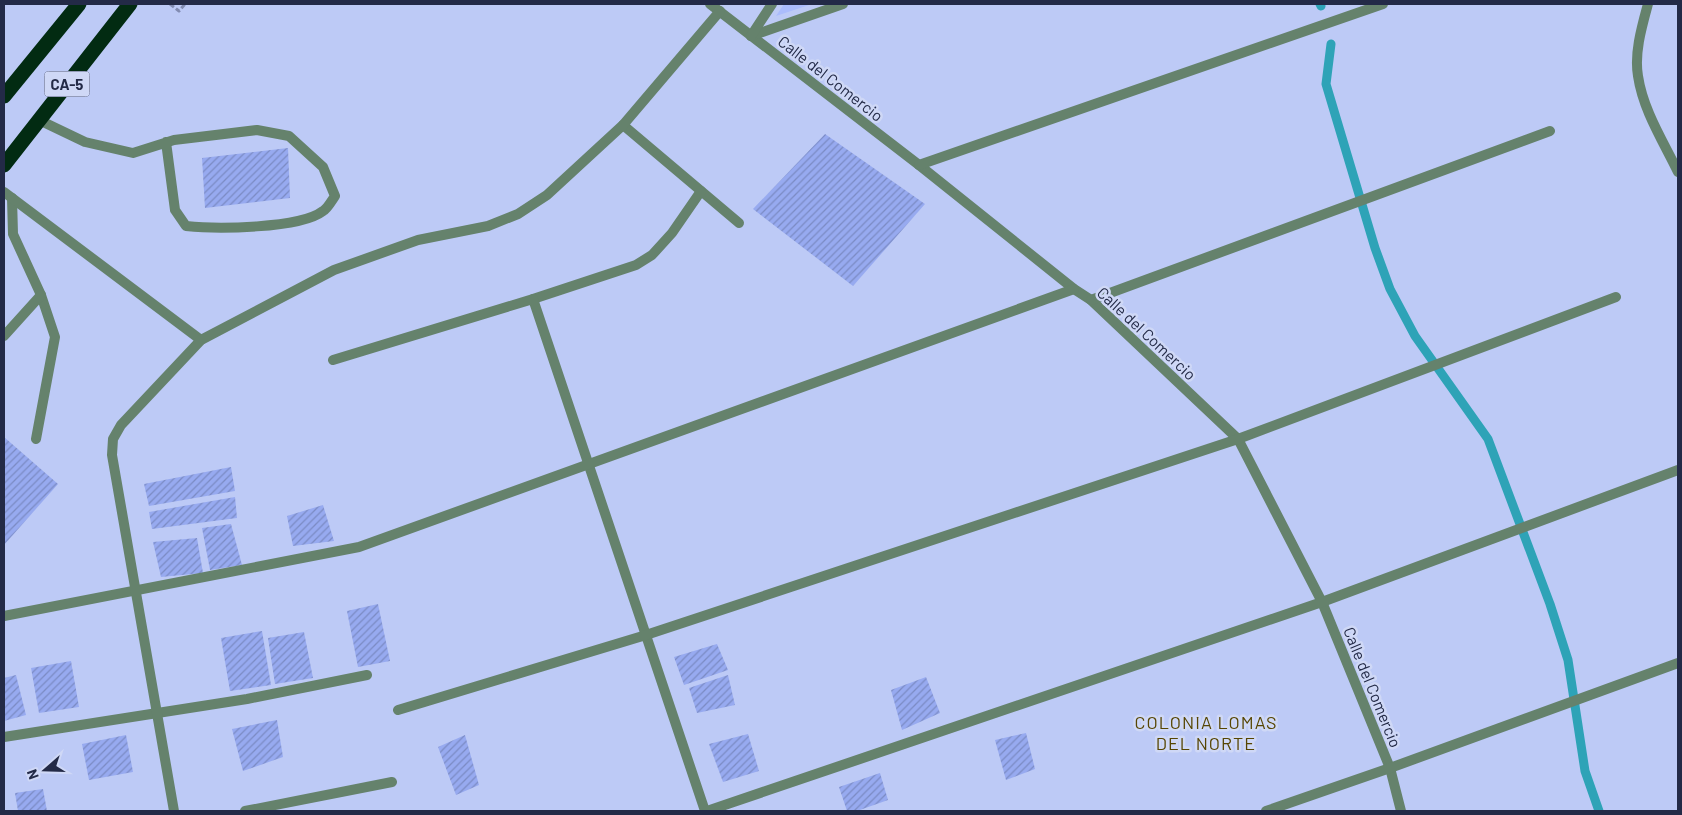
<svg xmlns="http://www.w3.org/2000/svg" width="1682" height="815" font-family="Barlow,sans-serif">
<defs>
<pattern id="building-hatch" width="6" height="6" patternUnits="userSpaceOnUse" patternTransform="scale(1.25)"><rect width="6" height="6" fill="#97aaf0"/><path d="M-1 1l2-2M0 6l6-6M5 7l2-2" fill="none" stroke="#7b8bc4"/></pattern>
</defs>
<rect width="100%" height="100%" fill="#bdcaf6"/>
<path fill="#abbcfc" d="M784 4H812L776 16Z"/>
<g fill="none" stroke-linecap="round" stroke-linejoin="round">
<g stroke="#2ea3b7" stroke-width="9">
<path d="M1320 4 1321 6"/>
<path d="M1331 44 1326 84 1375 248 1390 289 1415 336 1488 439 1550 604 1568 660 1585 771 1599 811"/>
</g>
</g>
<g fill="url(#building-hatch)">
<path d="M825 134 925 204 853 286 753 209Z"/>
<path d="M288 148 290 198 205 208 202 158Z"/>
<path d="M4 437 58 484 4 545Z"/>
<path d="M231 467 235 491 149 506 144 484Z"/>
<path d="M235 497 237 518 152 529 149 512Z"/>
<path d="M323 505 334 541 293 546 287 516Z"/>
<path d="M231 524 242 565 210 570 202 528Z"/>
<path d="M197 538 203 573 161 577 153 542Z"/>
<path d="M378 604 390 661 358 667 347 611Z"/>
<path d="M262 631 271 685 230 691 221 638Z"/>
<path d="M304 632 313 678 275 684 268 638Z"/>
<path d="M717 644 728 670 684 685 674 657Z"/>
<path d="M71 661 79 707 39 713 31 668Z"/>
<path d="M16 675 26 715 4 721V678Z"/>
<path d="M728 675 735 705 697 713 689 688Z"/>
<path d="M926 677 940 713 902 730 891 690Z"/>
<path d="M277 720 283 757 243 771 232 729Z"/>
<path d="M1026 733 1035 769 1006 780 995 740Z"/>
<path d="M748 734 759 771 723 782 709 744Z"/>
<path d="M126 735 133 772 89 780 82 744Z"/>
<path d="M465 735 479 785 456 795 438 747Z"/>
<path d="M880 773 888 800 857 811H847L839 787Z"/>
<path d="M43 789 47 811H18L15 793Z"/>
</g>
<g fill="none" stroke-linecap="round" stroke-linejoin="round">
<path stroke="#818bb1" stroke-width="3" stroke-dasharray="5 2.5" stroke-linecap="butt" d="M170 4 179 11 185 4"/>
<g stroke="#65826c" stroke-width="10">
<path d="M39 120 85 142 133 153 174 140 257 130 289 136 323 167 335 196C332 200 328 208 323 211 300 229 215 229 186 226L175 210 166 142"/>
<path d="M12 198 13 234 41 295 55 337 36 439"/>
<path d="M4 336 41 295"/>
</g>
<g stroke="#65826c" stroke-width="10">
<path d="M710 4 919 165 1074 289 1091 300 1238 439 1322 602 1390 768 1401 811"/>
<path d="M1648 4C1642 26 1634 53 1638 76 1643 110 1663 141 1678 172"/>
<path d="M751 36 843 4"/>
<path d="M751 36 772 4"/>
<path d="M623 125 739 223"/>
<path d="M919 165 1383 4"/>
<path d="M4 192 201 340"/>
<path d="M533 299 636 265 652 255 672 233 701 191"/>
<path d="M1091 300 1550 131"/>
<path d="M333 360 533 299 705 811"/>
<path d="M4 616 359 547 1074 289"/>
<path d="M398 710 646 635 1238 439 1616 297"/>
<path d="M4 737 247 699 367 675"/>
<path d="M174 811 112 455 113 439 121 425 201 340 334 270 418 240 488 226 518 214 547 195 623 125 720 11"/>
<path d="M245 811 392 782"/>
<path d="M707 811 1322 602 1678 470"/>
<path d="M1266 811 1390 768 1678 663"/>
</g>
<g stroke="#022b12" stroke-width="15">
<path d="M4 96 79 4"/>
<path d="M4 165 130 4"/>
</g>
</g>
<g text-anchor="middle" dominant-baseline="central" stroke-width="5" stroke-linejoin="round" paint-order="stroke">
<rect fill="#cfd8f6" stroke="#575e7c" stroke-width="1" x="44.5" y="71.5" width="45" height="25" rx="4"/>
<g font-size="15" font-weight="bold" fill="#232a47">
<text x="67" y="84">CA-5</text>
</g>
<g font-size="16" fill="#232a47" stroke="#cfd8f6">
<text transform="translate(831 78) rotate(38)">Calle del Comercio</text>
<text transform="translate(1147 333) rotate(43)">Calle del Comercio</text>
<text transform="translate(1373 687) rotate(68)">Calle del Comercio</text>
</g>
<g font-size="18" letter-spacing="1" fill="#564502" stroke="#cfd8f6">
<text x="1206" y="722">COLONIA LOMAS<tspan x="1206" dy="21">DEL NORTE</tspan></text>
</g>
</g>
<rect width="1682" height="815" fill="none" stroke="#232a47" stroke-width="10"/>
<g transform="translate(45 770) rotate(250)" stroke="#cfd8f6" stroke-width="4" paint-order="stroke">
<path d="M0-4L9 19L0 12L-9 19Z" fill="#232a47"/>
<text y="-8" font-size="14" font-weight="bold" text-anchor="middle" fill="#232a47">N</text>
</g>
</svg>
